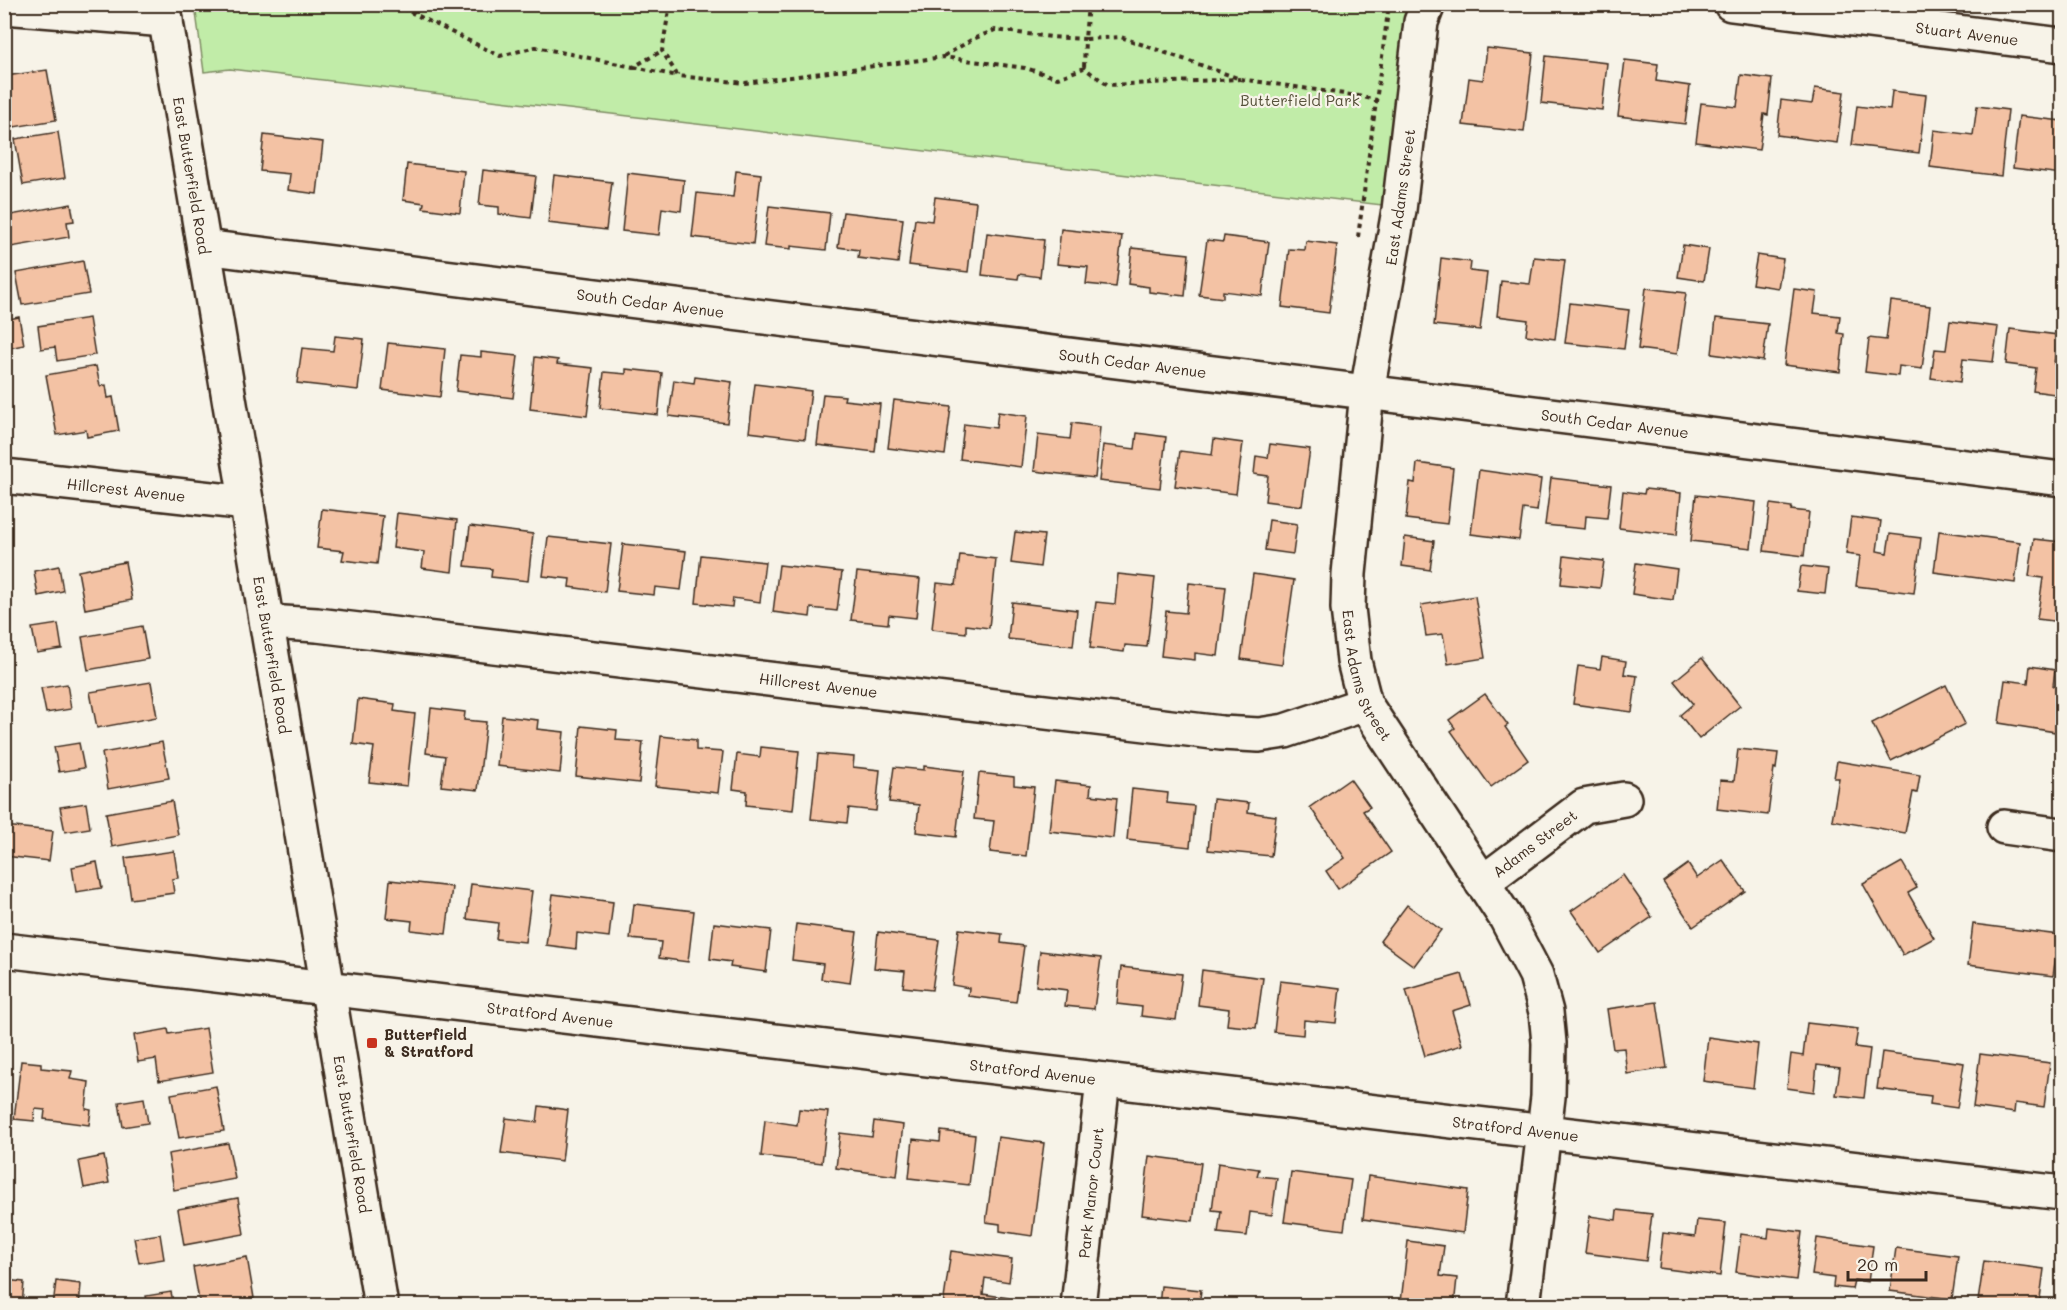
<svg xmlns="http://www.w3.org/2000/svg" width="2067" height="1310" font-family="Mali,sans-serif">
<rect width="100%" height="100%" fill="#f7f3e8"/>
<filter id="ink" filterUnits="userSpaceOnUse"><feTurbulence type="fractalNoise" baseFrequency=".0167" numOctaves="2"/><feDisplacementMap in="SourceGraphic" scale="12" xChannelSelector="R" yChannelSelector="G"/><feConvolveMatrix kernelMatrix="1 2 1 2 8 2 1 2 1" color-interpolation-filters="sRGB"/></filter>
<g filter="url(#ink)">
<path fill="#c1eca8" stroke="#7e8b63" stroke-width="1.5" d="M195 5H1409L1382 205 230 69 204 72Z"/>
<g fill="#f3c2a4" stroke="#3b2a1e" stroke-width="1.5">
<path d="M1487 48 1533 53 1524 132 1463 125 1469 78 1483 80Z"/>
<path d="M1546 56 1607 63 1602 110 1541 103Z"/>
<path d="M1625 60 1658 64 1656 81 1690 86 1685 124 1618 116Z"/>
<path d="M47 70 56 120 14 127 6 76Z"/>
<path d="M1741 75 1772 79 1768 115 1764 114 1759 150 1696 142 1701 103 1737 107Z"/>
<path d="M1815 88 1844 92 1837 143 1777 135 1781 100 1812 104Z"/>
<path d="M1892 91 1926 95 1919 153 1852 145 1857 106 1890 110Z"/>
<path d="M1977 106 2008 110 2001 176 1930 167 1934 130 1973 135Z"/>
<path d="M2019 116 2062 121V174L2013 168Z"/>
<path d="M58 132 65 178 23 185 15 139Z"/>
<path d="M264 135 323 142 317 194 288 190 290 174 260 171Z"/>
<path d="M407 164 464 171 460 213 423 208 424 203 403 200Z"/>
<path d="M483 170 536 176 531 218 499 214V207L479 205Z"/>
<path d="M736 171 761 174 753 244 692 237 697 193 733 197Z"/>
<path d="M628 173 684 180 681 211 662 208 659 235 622 231Z"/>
<path d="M554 175 612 182 606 230 548 223Z"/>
<path d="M935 197 976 202 968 272 909 265 915 219 932 221Z"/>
<path d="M71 204 74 221 67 222 69 237 11 247 5 216Z"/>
<path d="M769 206 830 213 826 250 791 246V249L764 246Z"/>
<path d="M843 212 903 219 898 263 858 258 859 250 838 247Z"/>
<path d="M1061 229 1122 236 1116 287 1086 284 1088 267 1057 264Z"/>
<path d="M987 233 1044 240 1040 277 1019 274 1018 279 982 275Z"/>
<path d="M1224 236 1269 242 1262 296 1223 291V298L1199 295 1207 240 1223 242Z"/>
<path d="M1306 241 1337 245 1329 313 1282 307 1289 249 1305 250Z"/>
<path d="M1683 245 1709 249 1704 281 1678 277Z"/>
<path d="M1132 248 1189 254 1185 296 1149 292V287L1128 284Z"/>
<path d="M1757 255 1783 259 1778 288 1752 284Z"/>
<path d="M1534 257 1565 260 1555 339 1526 335 1528 320 1497 316 1501 281 1530 284Z"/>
<path d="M1441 258 1471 262 1470 271 1487 273 1480 330 1434 325Z"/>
<path d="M83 261 89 294 22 305 16 273Z"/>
<path d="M1646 288 1686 293 1677 354 1638 349Z"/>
<path d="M1794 289 1817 292 1814 313 1840 316 1838 333 1844 334 1840 372 1784 365Z"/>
<path d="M1891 301 1930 306 1922 369 1899 366 1898 376 1865 372 1869 338 1886 340Z"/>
<path d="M1570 303 1629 310 1624 349 1565 343Z"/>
<path d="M19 317 24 345 4 349V320Z"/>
<path d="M89 318 95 355 57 361 55 347 41 349 38 326Z"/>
<path d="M1716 318 1768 324 1763 361 1712 354Z"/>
<path d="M1950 321 1998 327 1993 362 1963 359 1960 382 1931 378 1935 349 1946 350Z"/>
<path d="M2010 329 2058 335 2054 364 2062 365V395L2033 391 2036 368 2006 364Z"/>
<path d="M335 336 364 339 358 390 297 383 302 348 333 351Z"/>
<path d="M388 343 445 349 440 397 382 390Z"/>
<path d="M481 352 518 356 513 398 456 391 460 355 481 357Z"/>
<path d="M535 357 558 360 557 364 593 368 587 416 530 409Z"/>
<path d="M96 366 100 386 106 385 108 398 113 397 119 431 87 437 86 430 57 435 46 375Z"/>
<path d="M626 369 662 373 658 415 600 408 604 372 626 374Z"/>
<path d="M695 377 732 382 727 423 669 416 674 380 694 383Z"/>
<path d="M755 384 811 391 805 439 749 432Z"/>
<path d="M823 394 845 396 844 400 880 404 875 452 817 445Z"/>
<path d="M894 400 951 407 945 455 888 448Z"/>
<path d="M998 412 1027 416 1021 467 960 459 964 424 996 428Z"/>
<path d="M1072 423 1100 427 1095 478 1034 471 1038 435 1070 439Z"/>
<path d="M1137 433 1166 437 1160 488 1099 481 1103 445 1135 449Z"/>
<path d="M1214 439 1243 443 1236 494 1175 486 1180 451 1212 455Z"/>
<path d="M1270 444 1310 449 1302 506 1265 501 1268 476 1254 474 1256 456 1268 458Z"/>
<path d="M1417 463 1453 468 1447 524 1406 519 1410 482 1415 483Z"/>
<path d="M1479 470 1541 479 1537 511 1523 509 1519 540 1471 534Z"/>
<path d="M1551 478 1611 485 1607 518 1586 516 1585 529 1545 525Z"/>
<path d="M1645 489 1681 493 1677 535 1619 528 1623 491 1644 494Z"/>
<path d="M1696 495 1756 502 1751 548 1691 541Z"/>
<path d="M1770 504 1792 507 1791 510 1809 512 1804 556 1764 551Z"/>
<path d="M322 509 383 516 377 564 342 560 344 551 317 548Z"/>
<path d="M397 513 457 520 452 572 422 568 424 552 393 548Z"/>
<path d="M1851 517 1881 521 1877 551 1887 553 1890 534 1921 538 1914 593 1856 586 1860 556 1846 554Z"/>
<path d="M1269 520 1297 524 1293 554 1265 550Z"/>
<path d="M470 526 533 534 528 581 491 577 492 569 465 566Z"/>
<path d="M1939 531 2020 542 2015 583 1934 572Z"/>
<path d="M1015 532 1044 535 1040 567 1011 563Z"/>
<path d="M548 537 611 544 605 592 569 587 570 579 543 576Z"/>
<path d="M1405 537 1434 541 1430 570 1402 566Z"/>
<path d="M2034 539 2062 542 2060 572 2062 573V622L2037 619 2043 578 2029 576Z"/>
<path d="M623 544 686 551 681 590 655 587 654 595 617 591Z"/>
<path d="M701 555 765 562 760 602 733 598 732 607 696 603Z"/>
<path d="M960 555 996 559 989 628 966 625V633L932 629 937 583 956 585Z"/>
<path d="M1564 556 1604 561 1600 588 1561 584Z"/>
<path d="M125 562 132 600 85 609 78 571Z"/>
<path d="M1636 563 1677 569 1673 600 1632 594Z"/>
<path d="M779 565 842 572 837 611 811 608 810 617 773 612Z"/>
<path d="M59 566 63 591 38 596 34 571Z"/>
<path d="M1801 566 1828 569 1825 594 1797 591Z"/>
<path d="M857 572 920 579 916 618 889 615 888 624 851 620Z"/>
<path d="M1118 574 1155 578 1147 647 1125 645 1124 652 1090 648 1096 602 1115 604Z"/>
<path d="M1253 574 1294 580 1282 665 1241 659Z"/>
<path d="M1189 583 1226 587 1218 656 1195 653V660L1161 656 1166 611 1186 613Z"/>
<path d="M1475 596 1485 658 1448 664 1443 634 1426 636 1421 605Z"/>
<path d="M1012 602 1077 610 1073 646 1008 639Z"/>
<path d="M58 624 62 649 37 653 32 628Z"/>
<path d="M142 626 148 659 88 670 82 637Z"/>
<path d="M1602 657 1626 661 1624 674 1637 676 1632 712 1573 704 1578 666 1600 669Z"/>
<path d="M1702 658 1740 706 1699 739 1680 715 1693 704 1674 681Z"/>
<path d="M2030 666 2055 670 2053 686 2062 687V733L1999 723 2005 680 2028 683Z"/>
<path d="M151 682 157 717 97 728 90 692Z"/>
<path d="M67 684 71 709 46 713 41 688Z"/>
<path d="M1946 685 1965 724 1891 761 1872 723Z"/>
<path d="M1485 694 1508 725 1505 727 1528 760 1491 787 1451 731 1455 728 1449 720Z"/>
<path d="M358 699 395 704 394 711 415 714 407 786 369 782 374 747 353 744Z"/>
<path d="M431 708 465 712 464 720 486 722 478 790 441 786 445 756 426 753Z"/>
<path d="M502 716 538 720 537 729 564 732 560 773 497 766Z"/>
<path d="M581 726 617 730 616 740 643 742 639 783 576 776Z"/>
<path d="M661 736 696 740V750L723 752 718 793 655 786Z"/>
<path d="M162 742 169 778 108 789 102 753Z"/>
<path d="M79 743 84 768 59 772 54 747Z"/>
<path d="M761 747 799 751 793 810 746 805 747 791 733 789 737 754 760 757Z"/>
<path d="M1738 749 1778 753 1776 769 1774 768 1768 815 1717 809 1720 780 1734 781Z"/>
<path d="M818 754 854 757 853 767 880 770 876 811 849 808 847 823 811 819Z"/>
<path d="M1837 761 1920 775 1917 793 1913 792 1905 833 1832 820 1839 778H1834Z"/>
<path d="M924 766 964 771 956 837 916 832 919 805 889 802 894 767 924 770Z"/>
<path d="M979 773 1014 777V785L1034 787 1026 856 990 852 994 821 974 819Z"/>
<path d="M1350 779 1370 807 1363 811 1391 852 1338 889 1326 871 1345 858 1310 807Z"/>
<path d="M1055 781 1091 785 1090 795 1117 798 1113 838 1049 831Z"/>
<path d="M1132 789 1168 793 1167 803 1194 806 1190 847 1127 840Z"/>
<path d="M1213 799 1249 803 1248 812 1276 816 1271 856 1208 850Z"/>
<path d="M172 801 178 835 112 847 106 813Z"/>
<path d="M86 803 90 828 65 832 60 807Z"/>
<path d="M4 826 53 831 49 861 4 856Z"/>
<path d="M174 851 178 878 172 879 174 893 131 899 125 858Z"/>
<path d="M1723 860 1745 891 1693 927 1663 882 1688 864 1697 878Z"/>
<path d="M97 862 102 888 76 892 72 867Z"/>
<path d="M1902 862 1917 888 1908 893 1934 938 1903 955 1863 884Z"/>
<path d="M1623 875 1652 917 1600 953 1571 911Z"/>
<path d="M390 880 452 887 446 934 411 930 412 921 386 918Z"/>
<path d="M471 884 532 891 525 942 496 939 498 923 467 919Z"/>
<path d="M553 894 613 902 609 937 577 933 576 949 546 945Z"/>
<path d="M634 904 694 911 688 962 659 958 661 942 630 939Z"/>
<path d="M1407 905 1441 930 1414 966 1380 941Z"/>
<path d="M714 923 771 930 766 972 730 967 731 962 710 959Z"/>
<path d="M796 924 857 932 850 983 821 979 823 964 792 960Z"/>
<path d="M1973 924 2059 935 2053 976 1968 965Z"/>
<path d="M959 929 1002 934 1001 943 1024 946 1016 1002 968 996 969 988 952 985Z"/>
<path d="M878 932 939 940 932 990 903 987 905 971 874 968Z"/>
<path d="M1040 951 1101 958 1094 1009 1065 1006 1067 990 1036 986Z"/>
<path d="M1121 967 1182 974 1176 1020 1141 1016 1142 1007 1117 1004Z"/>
<path d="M1202 970 1263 978 1256 1028 1227 1025 1229 1009 1198 1005Z"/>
<path d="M1462 974 1471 1005 1452 1011 1462 1045 1425 1056 1406 990Z"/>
<path d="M1280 981 1340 988 1336 1023 1304 1020 1303 1035 1274 1032Z"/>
<path d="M1657 1002 1667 1068 1627 1074 1624 1048 1613 1049 1607 1009Z"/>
<path d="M1807 1023 1858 1029 1855 1047 1870 1049 1864 1098 1836 1095 1840 1068 1817 1065 1814 1092 1787 1088 1791 1054 1803 1056Z"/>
<path d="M206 1028 213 1072 159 1081 156 1059 138 1062 134 1035 168 1029 169 1034Z"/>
<path d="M1708 1037 1758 1044 1753 1088 1703 1081Z"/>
<path d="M1882 1052 1964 1063 1957 1108 1930 1104 1931 1096 1877 1089Z"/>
<path d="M1980 1054 2050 1063 2044 1107 2015 1103 2014 1113 1973 1107Z"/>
<path d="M21 1061 41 1063V1068L72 1071 70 1079 89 1082 86 1109 91 1110 89 1125 44 1119 45 1110 35 1109 34 1121 14 1119Z"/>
<path d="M216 1086 224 1131 179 1138 171 1094Z"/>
<path d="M144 1098 148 1123 123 1127 119 1102Z"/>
<path d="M539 1106 568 1110 562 1161 501 1153 506 1118 537 1122Z"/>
<path d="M799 1109 828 1112 822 1163 761 1156 765 1120 797 1125Z"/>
<path d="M874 1121 903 1125 897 1176 836 1168 840 1133 872 1137Z"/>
<path d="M941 1131 975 1135 969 1185 909 1178 913 1139 940 1142Z"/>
<path d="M998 1137 1044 1143 1032 1236 1000 1231V1224L986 1222Z"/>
<path d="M228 1143 235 1179 174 1190 168 1154Z"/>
<path d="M104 1156 109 1183 84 1188 79 1161Z"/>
<path d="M1149 1156 1201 1163 1193 1221 1142 1215Z"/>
<path d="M1218 1163 1259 1169 1257 1176 1277 1178 1272 1215 1250 1212 1247 1236 1218 1233 1221 1211 1212 1210Z"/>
<path d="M1291 1172 1351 1180 1344 1230 1284 1222Z"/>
<path d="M1368 1176 1468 1190 1463 1233 1363 1219Z"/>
<path d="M238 1198 244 1234 184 1245 178 1209Z"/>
<path d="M1617 1210 1652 1214 1646 1261 1585 1253 1590 1216 1616 1220Z"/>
<path d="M1697 1220 1726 1223 1720 1276 1659 1268 1663 1233 1695 1237Z"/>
<path d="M1769 1228 1802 1232 1796 1280 1736 1272 1741 1234 1768 1238Z"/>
<path d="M160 1234 164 1259 139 1263 134 1238Z"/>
<path d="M1817 1238 1873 1246 1868 1282 1854 1280 1852 1289 1833 1287 1834 1278 1812 1275Z"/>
<path d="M1408 1241 1444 1246 1440 1276 1457 1278 1454 1306H1429L1401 1302Z"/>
<path d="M1896 1248 1958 1256 1952 1299 1890 1291Z"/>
<path d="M951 1251 1012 1259 1009 1282 985 1278 983 1294 1008 1298 1007 1306H943Z"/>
<path d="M247 1257 254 1298 213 1306H200L193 1267Z"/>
<path d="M1984 1261 2044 1269 2039 1306H2012L1978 1301Z"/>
<path d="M4 1280 24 1282 22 1306H4Z"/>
<path d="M56 1281 81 1284 79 1306H53Z"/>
<path d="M1161 1286 1201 1290 1199 1306H1159Z"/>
<path d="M171 1292 174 1306H148L146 1296Z"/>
</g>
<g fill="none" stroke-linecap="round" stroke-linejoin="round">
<defs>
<g id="minor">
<path id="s1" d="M1428 4 1421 22 1399 210 1367 392 1349 574 1348 608 1354 661 1365 704 1506 918 1536 975 1546 1012 1549 1043 1548 1097 1523 1306"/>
<path id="s2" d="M1731 4 2062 45"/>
<path d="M4 7 166 20"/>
<path id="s3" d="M204 247 2062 479"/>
<path id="s4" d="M4 476 247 503"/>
<path id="s5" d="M267 622 317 625 1221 733 1259 735 1285 731 1365 704"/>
<path d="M2004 827 2062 835"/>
<path id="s6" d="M1482 883 1584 806 1624 799"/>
<path id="s7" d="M4 950 2062 1193"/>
<path id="s8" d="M1078 1306 1103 1080"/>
</g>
<g id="major">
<path id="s9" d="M163 4 381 1306"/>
</g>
</defs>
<use href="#minor" stroke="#3b2a1e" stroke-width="38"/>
<use href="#major" stroke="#3b2a1e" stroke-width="38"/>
<g stroke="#3b2a1e" stroke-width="4" stroke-dasharray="4.5 4.5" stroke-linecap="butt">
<path d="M394 4 500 56 536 47 633 67 662 51"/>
<path d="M670 4 662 51 678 76 745 83 943 57 1025 68 1058 78 1084 68 1108 85 1240 79"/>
<path d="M1088 4 1085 39 1121 37 1240 79 1358 96 1377 100"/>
<path d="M944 56 973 39 995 30 1051 37 1085 39 1084 68"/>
<path d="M634 67 678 76"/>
<path d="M1358 237 1389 4"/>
</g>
<use href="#minor" stroke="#f7f3e8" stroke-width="33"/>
<use href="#major" stroke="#f7f3e8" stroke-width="33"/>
</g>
</g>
<rect fill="#c8321e" stroke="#f7f3e8" stroke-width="2" x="366" y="1037" width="12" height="12" rx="3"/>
<g text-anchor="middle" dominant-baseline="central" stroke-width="4.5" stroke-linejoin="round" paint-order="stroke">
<g font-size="15" fill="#3b2a1e" stroke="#f7f3e8">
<text stroke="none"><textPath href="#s2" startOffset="238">Stuart Avenue</textPath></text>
<text stroke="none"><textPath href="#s9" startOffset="174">East Butterfield Road</textPath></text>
<text transform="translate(1400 197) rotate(-82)">East Adams Street</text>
<text stroke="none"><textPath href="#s3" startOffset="450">South Cedar Avenue</textPath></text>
<text stroke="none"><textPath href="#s3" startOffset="936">South Cedar Avenue</textPath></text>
<text stroke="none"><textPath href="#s3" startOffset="1422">South Cedar Avenue</textPath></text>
<text stroke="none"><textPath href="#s4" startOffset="123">Hillcrest Avenue</textPath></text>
<text stroke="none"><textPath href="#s9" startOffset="660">East Butterfield Road</textPath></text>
<text stroke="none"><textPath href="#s1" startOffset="681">East Adams Street</textPath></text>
<text stroke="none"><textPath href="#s5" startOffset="555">Hillcrest Avenue</textPath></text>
<text stroke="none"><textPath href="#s6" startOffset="66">Adams Street</textPath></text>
<text stroke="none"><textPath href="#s7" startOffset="550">Stratford Avenue</textPath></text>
<text stroke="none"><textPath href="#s7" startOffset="1036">Stratford Avenue</textPath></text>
<text stroke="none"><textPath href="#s7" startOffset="1522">Stratford Avenue</textPath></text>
<text stroke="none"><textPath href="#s9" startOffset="1146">East Butterfield Road</textPath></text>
<text stroke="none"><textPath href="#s8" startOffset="114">Park Manor Court</textPath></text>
</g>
<g font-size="15" fill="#56513a" stroke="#f7f3e8">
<text x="1300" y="100">Butterfield Park</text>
</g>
<g font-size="15" font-weight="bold" fill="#3b2a1e" stroke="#f7f3e8" text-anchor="start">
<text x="384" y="1034">Butterfield<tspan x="384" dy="17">&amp; Stratford</tspan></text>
</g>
</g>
<rect width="2067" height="1310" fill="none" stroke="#f7f3e8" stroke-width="24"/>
<rect x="12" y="12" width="2043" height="1286" fill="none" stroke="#3b2a1e" stroke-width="2" filter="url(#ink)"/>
<path d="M1848 1271v9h78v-9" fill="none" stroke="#3b2a1e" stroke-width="3"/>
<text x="1857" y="1271" font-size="18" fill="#3b2a1e" stroke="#f7f3e8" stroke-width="4.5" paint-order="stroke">20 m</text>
</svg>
